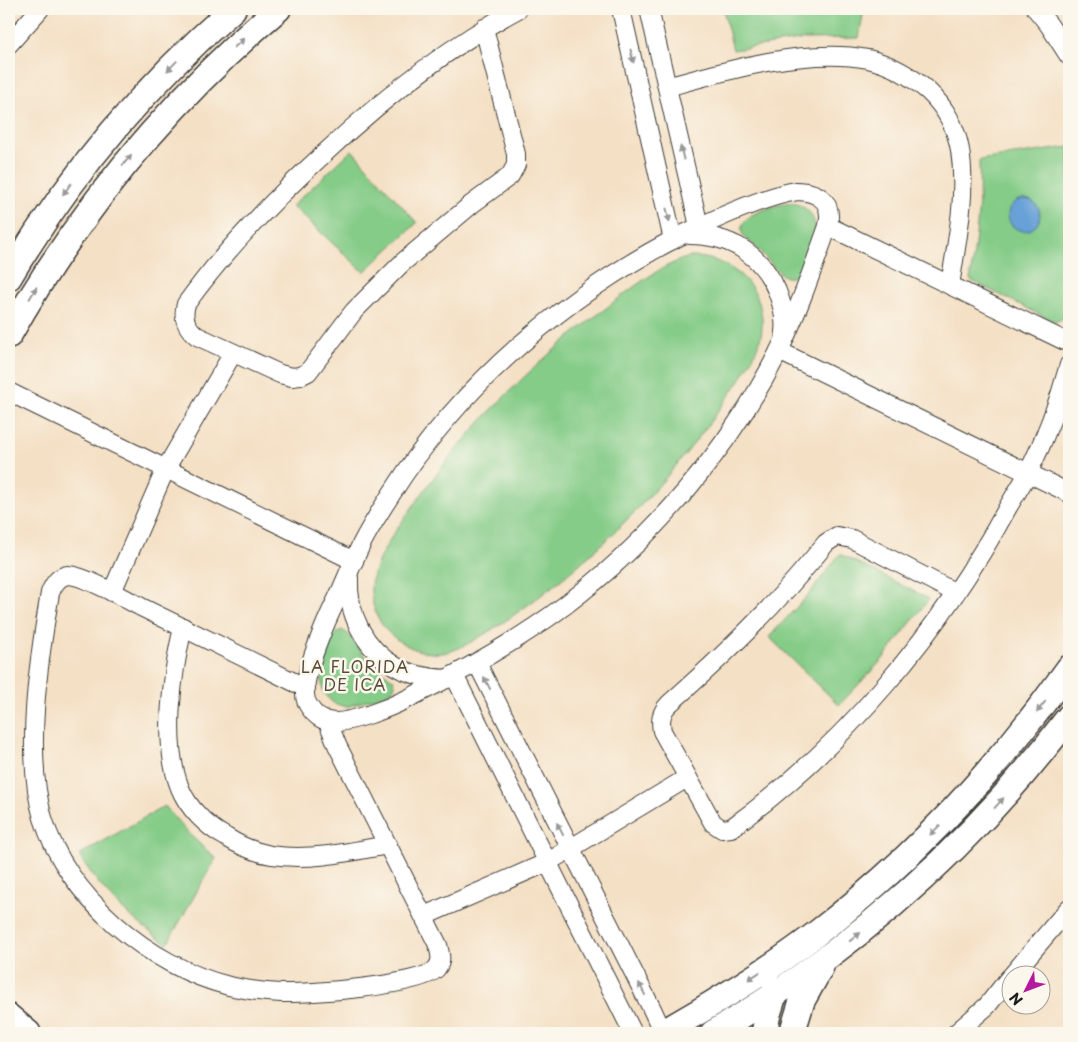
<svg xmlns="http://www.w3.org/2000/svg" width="1078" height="1042" font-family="'Playpen Sans',sans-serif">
<rect width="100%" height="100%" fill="#fbf7ec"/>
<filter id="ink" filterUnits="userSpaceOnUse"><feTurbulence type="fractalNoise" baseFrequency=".02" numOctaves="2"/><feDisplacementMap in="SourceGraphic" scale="10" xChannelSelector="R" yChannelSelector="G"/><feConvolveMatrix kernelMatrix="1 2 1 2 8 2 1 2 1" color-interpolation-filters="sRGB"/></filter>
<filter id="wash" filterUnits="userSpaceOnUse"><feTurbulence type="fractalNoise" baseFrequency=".0096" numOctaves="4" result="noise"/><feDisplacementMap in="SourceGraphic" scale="20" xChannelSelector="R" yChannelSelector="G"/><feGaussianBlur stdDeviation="1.12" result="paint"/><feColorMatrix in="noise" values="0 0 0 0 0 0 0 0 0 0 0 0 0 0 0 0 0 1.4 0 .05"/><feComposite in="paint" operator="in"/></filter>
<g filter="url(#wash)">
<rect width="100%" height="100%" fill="#f4e0c5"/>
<g fill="#85cc88" stroke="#507452">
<path d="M723 9 798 10 864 9 859 38 806 39 733 50Z"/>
<path d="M1069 147V287L1064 315 1062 319 1055 322 970 280C976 240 981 201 979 160Z"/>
<path d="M352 150 417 223 364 272 292 206Z"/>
<path d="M791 203C809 205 820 222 813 239 809 249 803 276 791 277 787 278 783 276 780 273 770 264 762 252 751 243 748 241 745 238 743 235 741 231 741 227 743 224 748 212 779 204 791 203Z"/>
<path d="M689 257C713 256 734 266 750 285 761 298 765 323 760 340 752 365 734 389 719 410 675 471 626 526 569 573 547 592 468 652 442 653 423 655 403 646 389 633 376 620 368 598 372 580 378 554 396 530 411 509 465 431 530 365 605 309 631 289 657 267 689 257Z"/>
<path d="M840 554 929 599 882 660 839 705 769 637 809 594Z"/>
<path d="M342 630 348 634 369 661 394 680 395 685 394 688 387 694 346 707 333 703 327 697 323 691 321 676 332 637 337 632Z"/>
<path d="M165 806C181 826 197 843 216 858L167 944C127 916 105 896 79 855Z"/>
</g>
<circle fill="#68a1d7" stroke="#425e7a" cx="1024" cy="215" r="16"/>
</g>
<g filter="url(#ink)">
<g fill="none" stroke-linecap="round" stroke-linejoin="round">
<defs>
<g id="street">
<path d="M621 9 673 240"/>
<path d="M649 9 701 235"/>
<path d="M1036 9 1049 25 1069 56"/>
<path d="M484 28 516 154V165L510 176 472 204 402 263 354 311 308 372 300 376 292 377 280 374 197 336C186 327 182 318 186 304 227 247 275 198 327 151 385 97 448 47 518 9"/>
<path d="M9 44 40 9"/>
<path d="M667 87C727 70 806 47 868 59 890 64 911 76 928 91 944 106 956 127 960 150 967 194 957 241 950 285"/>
<path d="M797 191C820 192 833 202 828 226 813 268 798 312 778 353 729 450 651 541 564 606 515 643 462 672 407 699 391 707 346 726 328 721 321 720 314 714 310 708 307 704 305 699 305 694 304 672 326 621 336 601 345 583 352 563 361 545 370 527 381 510 392 493 461 384 569 292 684 234 715 219 764 196 797 191Z"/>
<path d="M828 226 1069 343"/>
<path d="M689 235C729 235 761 253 777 291 782 304 786 317 784 332"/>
<path d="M779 351 1069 493"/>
<path d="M9 392 354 561"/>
<path d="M349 578C347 613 364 648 395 666 410 675 429 678 447 679"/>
<path d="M112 592 166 468 233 353"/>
<path d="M956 593 852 539 837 536 826 543C777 604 728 652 669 704 661 712 660 720 662 731L713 823 722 829 731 828C844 747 942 629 1008 507 1015 495 1023 483 1029 471 1046 437 1059 401 1069 365"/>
<path d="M183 627C172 674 162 743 180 788 188 808 207 827 226 837 240 846 254 852 271 855 309 861 350 852 388 845"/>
<path d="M477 663 652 1009 663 1033"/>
<path d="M454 675 633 1033"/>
<path d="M306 688C251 661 196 634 141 607 126 599 83 575 68 575 58 576 53 585 50 593 39 658 24 754 43 818 67 897 149 966 229 986 246 990 263 992 281 993 307 994 420 986 436 969 443 961 440 954 438 945L337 745 328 722"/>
<path d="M424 916 548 862 687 778"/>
<path d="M1013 974 1069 908"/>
<path d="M956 1033 987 1006 1010 977"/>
</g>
<g id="secondary">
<path d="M9 277C69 176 145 86 233 9"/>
<path d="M9 335C79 211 169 101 278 9"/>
<path d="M9 1017 28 1033"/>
<path d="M662 1033C713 1004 765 973 812 937 912 861 997 770 1069 668"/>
<path d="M713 1033C854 950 971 847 1069 717"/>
<path d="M764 1033 768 1014 776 989"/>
<path d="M792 1033 802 1001 821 967"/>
</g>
</defs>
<use href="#street" stroke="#3c3935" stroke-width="20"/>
<use href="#secondary" stroke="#3c3935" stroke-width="28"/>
<use href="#street" stroke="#fff" stroke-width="18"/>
<use href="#secondary" stroke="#fff" stroke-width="25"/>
</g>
<defs><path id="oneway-solid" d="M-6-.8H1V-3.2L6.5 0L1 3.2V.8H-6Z" transform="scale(1.25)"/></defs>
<g fill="#999">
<use href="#oneway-solid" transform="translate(239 43) rotate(-42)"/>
<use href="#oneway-solid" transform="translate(632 56) rotate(77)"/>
<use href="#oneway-solid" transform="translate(172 66) rotate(134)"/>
<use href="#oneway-solid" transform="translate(682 153) rotate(-103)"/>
<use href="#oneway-solid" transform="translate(127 160) rotate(-50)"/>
<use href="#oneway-solid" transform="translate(67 189) rotate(127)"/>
<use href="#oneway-solid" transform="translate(668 215) rotate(77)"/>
<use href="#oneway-solid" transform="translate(33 293) rotate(-59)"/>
<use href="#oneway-solid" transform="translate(487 683) rotate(-117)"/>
<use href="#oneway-solid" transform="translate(1041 707) rotate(128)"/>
<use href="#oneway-solid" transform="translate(999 803) rotate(-48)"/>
<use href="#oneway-solid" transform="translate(560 829) rotate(-117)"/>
<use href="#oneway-solid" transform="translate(935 830) rotate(135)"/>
<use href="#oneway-solid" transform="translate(855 937) rotate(-38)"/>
<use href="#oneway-solid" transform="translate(754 976) rotate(146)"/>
<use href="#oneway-solid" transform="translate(642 989) rotate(-117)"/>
</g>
</g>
<g text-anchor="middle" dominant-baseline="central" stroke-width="5" stroke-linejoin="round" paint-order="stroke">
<g font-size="16" letter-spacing="1" fill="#5a4c3b" stroke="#fbf7ec">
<text x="355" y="666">LA FLORIDA<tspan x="355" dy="18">DE ICA</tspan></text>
</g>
</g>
<rect width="1078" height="1042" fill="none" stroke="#fbf7ec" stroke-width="30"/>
<g transform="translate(1026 990) rotate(228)"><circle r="24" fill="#fbf7ec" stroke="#a29f99"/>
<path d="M0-4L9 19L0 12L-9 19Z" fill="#b5179e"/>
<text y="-8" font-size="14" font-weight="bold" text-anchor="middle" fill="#1c1c1c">N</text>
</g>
</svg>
